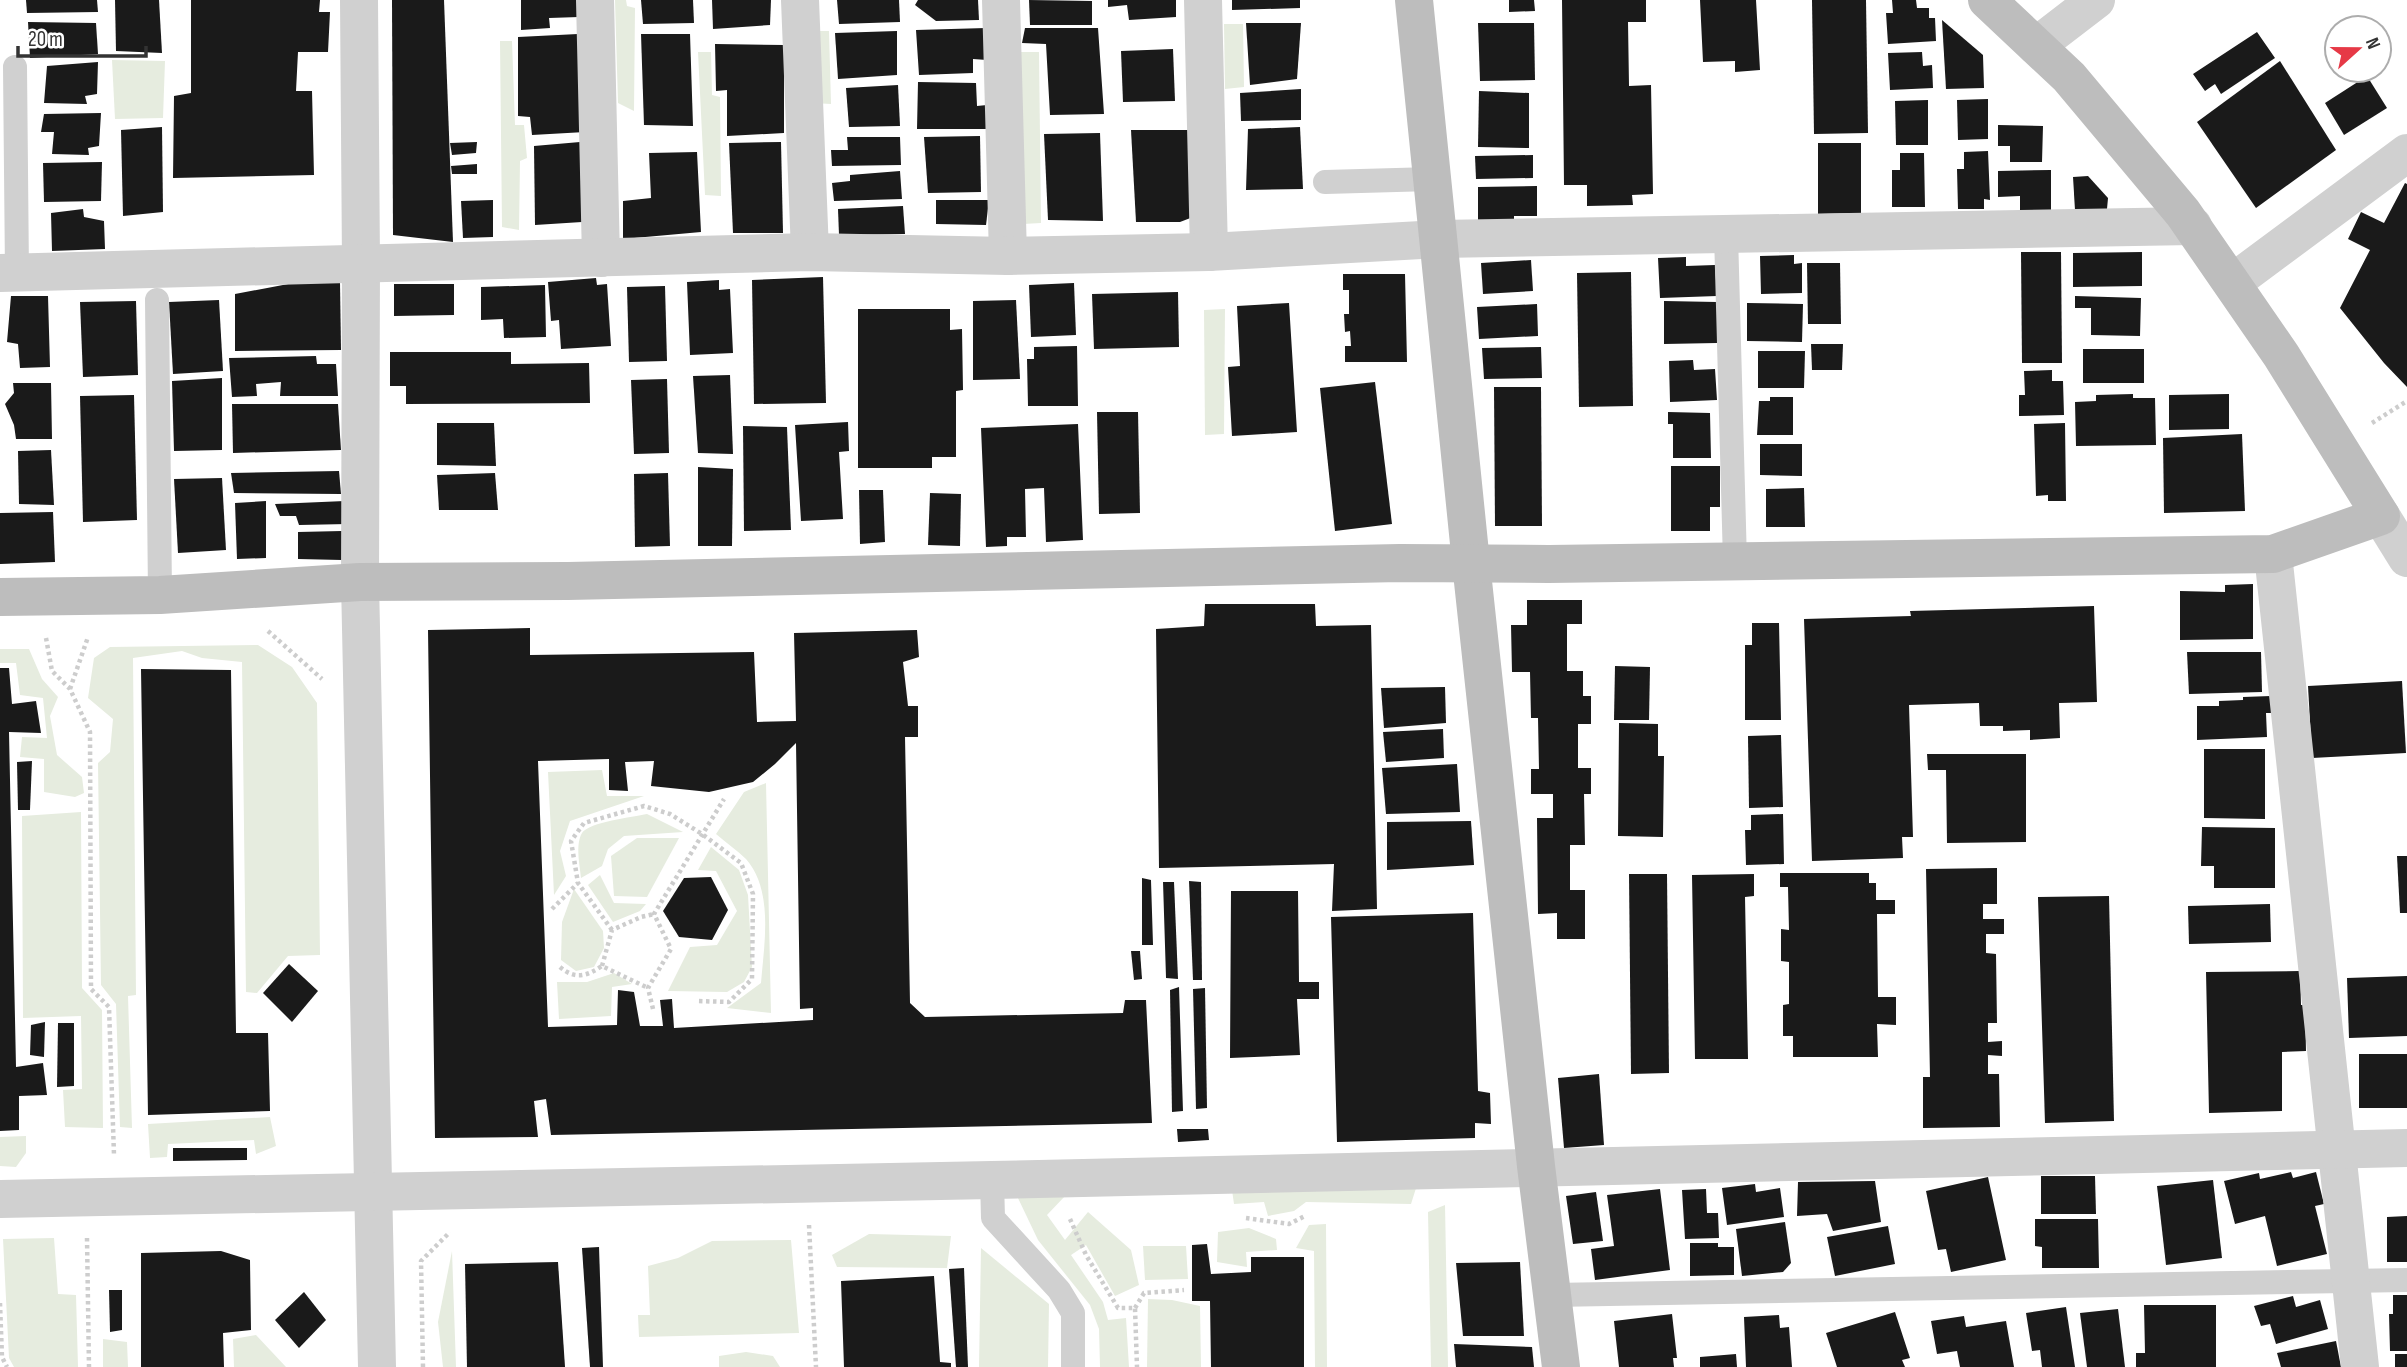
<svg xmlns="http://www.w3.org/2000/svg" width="2407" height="1367" font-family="'Sofia Sans Condensed',sans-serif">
<rect width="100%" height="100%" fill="#fff"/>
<g fill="#e6ecdf">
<path d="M615 0H626L627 6 635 8 634 111 618 103Z"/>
<path d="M1224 24H1243L1244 87 1225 89Z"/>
<path d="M813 31H829L831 104 813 103Z"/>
<path d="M512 41 515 125H524L527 158 520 161 519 230 502 227 500 41Z"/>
<path d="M698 52H711L712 95 720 97 721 196 705 195Z"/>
<path d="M1020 52H1039L1041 223 1023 224Z"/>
<path d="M112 60 165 61 163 118 115 119Z"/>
<path d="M1225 309 1224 434 1205 435 1204 310Z"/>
<path d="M258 645 292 667 317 703 320 955 288 956 257 993 246 992 242 662 202 658 182 651 133 658 136 995 128 996 132 1128 120 1127 116 1004 101 985 98 763 110 752 113 719 88 698 94 658 110 647Z"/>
<path d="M0 649H29L42 679 58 697 50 716 57 755 82 777 84 793 75 797 44 792V759L20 757 22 737 47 738 43 698 20 695 16 663H0Z"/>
<path d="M602 770 607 796H644L570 821 560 851 566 876 554 895 548 772Z"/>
<path d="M766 783 771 1013 727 1008 761 983C764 945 774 891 746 859 737 850 725 842 716 834L744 792Z"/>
<path d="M81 812 82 988 102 1010 103 1128 65 1127 63 1090 82 1089 81 1016 23 1018 22 816Z"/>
<path d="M647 814 683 832 624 836 608 849 602 866 581 878C580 865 575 845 582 833 589 822 633 817 647 814Z"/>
<path d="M637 838H679L647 897 614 896 611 856Z"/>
<path d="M711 847 739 870 748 895 752 967 744 982 727 992 668 991 690 947 717 945 737 911 716 871 698 870Z"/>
<path d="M600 875 614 903 646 904 640 911 613 922 588 885Z"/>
<path d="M574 889 603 931 604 948 594 967 576 971 561 960 562 922Z"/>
<path d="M614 973 632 984 612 987 611 1016 559 1019 557 982H587Z"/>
<path d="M270 1117 276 1146 256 1154 254 1140 168 1144 167 1157 150 1158 148 1124Z"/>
<path d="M26 1136V1153L16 1167 0 1166V1137Z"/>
<path d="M1417 1185 1411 1204 1306 1202 1294 1211 1268 1216 1264 1202 1234 1204 1232 1190Z"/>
<path d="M1017 1196H1065L1047 1215 1065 1240 1088 1212 1131 1250 1139 1285 1115 1296 1086 1245 1071 1255 1103 1302 1108 1320 1126 1318 1129 1367H1100L1099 1329 1090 1305 1038 1240Z"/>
<path d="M1445 1205 1448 1367H1431L1428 1212Z"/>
<path d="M1326 1224 1327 1367H1315L1314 1251 1296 1248 1309 1225Z"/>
<path d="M1249 1228 1276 1239 1277 1250 1246 1252 1247 1267 1217 1262 1218 1232Z"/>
<path d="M869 1234 951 1236 947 1268 837 1267 832 1255Z"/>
<path d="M54 1238 58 1294 76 1295 78 1367H14L9 1358 3 1239Z"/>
<path d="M791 1240 799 1333 639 1337 638 1315H650L648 1266 678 1258 712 1241Z"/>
<path d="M1143 1246H1186L1188 1279 1145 1280Z"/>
<path d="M981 1248 1049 1304 1048 1367H979Z"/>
<path d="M452 1251 456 1367H443L438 1322Z"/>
<path d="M1148 1299 1172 1300 1200 1306 1201 1367H1147Z"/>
<path d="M256 1335 286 1367H234L233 1339Z"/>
<path d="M103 1339 127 1342 128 1367H103Z"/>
<path d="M746 1352 773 1356 780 1367H719V1356Z"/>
</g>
<g fill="#1a1a1a" fill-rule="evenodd">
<path d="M26 0H97L98 12 27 13Z"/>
<path d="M115 0H159L162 53 116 51Z"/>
<path d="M191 0H320L319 12H330L328 52H298L296 91H312L314 175 173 178 174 96 191 93Z"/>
<path d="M392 0H444L453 242 393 235Z"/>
<path d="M521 0H579V17L549 18 550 28 521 30Z"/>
<path d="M641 0H693L694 23 643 24Z"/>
<path d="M712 0H771L770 25 713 29Z"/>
<path d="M837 0H899L900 22 839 24Z"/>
<path d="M918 0H978L979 20 936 21 915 5Z"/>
<path d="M1029 0 1092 1V25H1030Z"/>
<path d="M1108 0H1176V17L1129 20 1127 5 1108 7Z"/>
<path d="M1232 0H1300V8L1232 10Z"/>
<path d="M1509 0H1534L1535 11 1509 12Z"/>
<path d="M1562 0H1646V22H1628L1629 86 1651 85 1653 194 1632 195 1633 205 1587 206V185H1564Z"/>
<path d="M1700 0H1756L1760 70 1735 72V61L1703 62Z"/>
<path d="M1812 0H1866L1868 133 1814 134Z"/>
<path d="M1892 0H1916L1917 8H1929V18H1935L1936 41 1888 44 1886 13H1893Z"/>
<path d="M1942 20 1983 55 1984 88 1946 89Z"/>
<path d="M28 22 96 23 98 54 30 58Z"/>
<path d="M1246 23H1301L1297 79 1250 85Z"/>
<path d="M1478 23H1534L1535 80 1480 81Z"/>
<path d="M986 28 987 60 973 59V73L919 75 916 30Z"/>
<path d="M1025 28H1098L1104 114 1050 115 1046 44 1022 43Z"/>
<path d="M897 31V75L838 79 835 33Z"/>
<path d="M2257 32 2275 58 2221 94 2215 84 2205 91 2193 74Z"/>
<path d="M578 34 585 132 532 135 530 117 518 116V37Z"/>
<path d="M641 34H690L693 126 644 125Z"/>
<path d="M715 44 784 45V133L727 136V90L716 91Z"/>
<path d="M1173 49 1175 101 1123 102 1121 51Z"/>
<path d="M1922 52 1923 66 1932 65 1933 88 1890 90 1888 53Z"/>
<path d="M2280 61 2336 150 2256 208 2197 122Z"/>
<path d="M98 62 97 94 85 96 87 104 44 103 47 66Z"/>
<path d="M2367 76 2387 108 2344 135 2325 103Z"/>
<path d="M918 82 976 83 977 106 987 105 986 129H917Z"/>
<path d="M898 85 900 126 849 127 846 88Z"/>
<path d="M1301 89V120L1241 121 1240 93Z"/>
<path d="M1479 91 1529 93V148L1478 147Z"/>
<path d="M1988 99V139L1958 140 1957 100Z"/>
<path d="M1928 100V145H1896L1895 101Z"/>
<path d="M101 113 99 146 88 148 89 155 52 154 54 132H41L44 114Z"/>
<path d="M1998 125 2043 126 2042 162H2010V146H1998Z"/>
<path d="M162 127 163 212 123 216 121 130Z"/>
<path d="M1300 127 1303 189 1246 190 1248 129Z"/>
<path d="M1131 130H1191L1193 217 1180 222H1136Z"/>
<path d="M1100 133 1103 221 1048 220 1044 134Z"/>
<path d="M980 136 981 192 928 193 924 137Z"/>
<path d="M847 137H900L901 165 832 166 831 150H848Z"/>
<path d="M477 142 476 153 452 155 450 143Z"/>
<path d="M580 142 582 222 535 225 534 146Z"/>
<path d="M781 142 783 233H733L729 143Z"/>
<path d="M1818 143H1861V213L1818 214Z"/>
<path d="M1988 151 1990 200 1984 199V209H1958L1957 169H1964V152Z"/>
<path d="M697 152 701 232 623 239V201L651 198 649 153Z"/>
<path d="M1900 153H1924L1925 207H1892V170H1900Z"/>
<path d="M1533 155V178L1476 179 1475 156Z"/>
<path d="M102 162 101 201 44 202 43 163Z"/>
<path d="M477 164V174H452L451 166Z"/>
<path d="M2051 170V211H2020V196L1998 197V171Z"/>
<path d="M900 171 902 199 834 201 832 183 850 181V175Z"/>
<path d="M2088 176 2108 198 2107 209 2075 210 2073 177Z"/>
<path d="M2405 183 2407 184V387L2384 363 2340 308 2370 250 2348 239 2361 212 2384 223Z"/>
<path d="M1537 186V216H1514V222L1478 223V187Z"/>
<path d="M493 200V237L463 238 461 201Z"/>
<path d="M936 200H989L986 225 936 224Z"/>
<path d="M903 206 905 234 839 235 838 209Z"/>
<path d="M83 209 84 217 104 221 105 249 52 251 51 213Z"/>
<path d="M2021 252H2061L2062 363H2022Z"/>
<path d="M2142 252V286L2073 287V253Z"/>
<path d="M1794 255V264L1802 263V293L1761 294 1760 256Z"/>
<path d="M1686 257V266L1715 265 1717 296 1660 298 1658 258Z"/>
<path d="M1531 260 1533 291 1483 294 1481 263Z"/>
<path d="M1807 263H1840L1841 324H1808Z"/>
<path d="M1631 272 1633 406 1579 407 1577 273Z"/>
<path d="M1343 274H1405L1407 362H1345V346H1351L1350 331 1345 332 1344 314H1349V290H1343Z"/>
<path d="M823 277 826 403 754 404 752 280Z"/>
<path d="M596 278 597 285 607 284 611 346 561 349 559 320 551 321 548 282Z"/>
<path d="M719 280V290L730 289 733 353 690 355 687 282Z"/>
<path d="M304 281 340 282 341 350 235 351V294Z"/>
<path d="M1074 283 1076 335 1031 337 1029 285Z"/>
<path d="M394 284H454V315L394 316Z"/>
<path d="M545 285 546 337 504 338 503 319 481 320V287Z"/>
<path d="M665 286 667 361 629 362 627 287Z"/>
<path d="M1178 292 1179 347 1094 349 1092 294Z"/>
<path d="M11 296H48L50 367 20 368 18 344 7 342Z"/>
<path d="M2075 296 2141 298 2140 336 2091 335V308H2075Z"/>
<path d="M219 300 223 371 173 374 169 302Z"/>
<path d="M1016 300 1020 379 973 380V301Z"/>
<path d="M136 301 138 375 83 377 80 302Z"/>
<path d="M1664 301 1717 302V343L1664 344Z"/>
<path d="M1289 303 1297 432 1232 436 1228 367 1240 366 1237 306Z"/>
<path d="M1747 303 1803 304 1802 342 1747 341Z"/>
<path d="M1537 304 1538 336 1479 339 1477 307Z"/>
<path d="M858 309H950V330L962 329 963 390 956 391V457H932V468H858Z"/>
<path d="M1811 344H1843L1842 370H1812Z"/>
<path d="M1077 346 1078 406H1028L1027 359H1034V347Z"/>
<path d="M1541 347 1542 378 1484 379 1482 348Z"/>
<rect x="2083" y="349" width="61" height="34"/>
<path d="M1758 351H1805L1804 388H1758Z"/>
<path d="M390 352H511V364L589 363 590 403 406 404V386H390Z"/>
<path d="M316 356 317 364H336L338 396H280L281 382 256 384 257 396 232 397 229 358Z"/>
<path d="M1693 360 1694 370 1715 369 1717 400 1670 402 1669 361Z"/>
<path d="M2052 370V381H2063L2064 415 2019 416V395H2025L2024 371Z"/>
<path d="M730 375 733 454 698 453 693 376Z"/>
<path d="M222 378V450L174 451 172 381Z"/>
<path d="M667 379 669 453 634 454 631 380Z"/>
<path d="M1375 382 1392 524 1335 531 1320 388Z"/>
<path d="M13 383H51L52 439H16L14 425 5 404 14 393Z"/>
<path d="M1494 387H1541L1542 526H1495Z"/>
<path d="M2133 394V398H2155L2156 445 2076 446 2075 402 2096 401V395Z"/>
<path d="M2229 394V429L2169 430V395Z"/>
<path d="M134 395 137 520 83 522 80 396Z"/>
<path d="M1770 397H1793V435H1757L1759 401H1770Z"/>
<path d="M232 404H338L341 450 233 453Z"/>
<path d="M1097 412H1138L1140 513 1099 514Z"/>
<path d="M1668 412 1710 413 1711 458H1673V424H1668Z"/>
<path d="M848 422 849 451 839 452 843 519 801 521 795 425Z"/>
<path d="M437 423H494L496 466 437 465Z"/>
<path d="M2065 423 2066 501H2048V495L2036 496 2034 424Z"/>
<path d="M1078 424 1083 540 1046 542 1044 488 1025 489 1026 537H1007V546L986 547 981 428Z"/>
<path d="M743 426 787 427 791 530 744 531Z"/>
<path d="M2242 434 2245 511 2164 513 2163 438Z"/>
<path d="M1760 444H1802V476L1760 475Z"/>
<path d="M51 450 54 505 19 504 18 451Z"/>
<path d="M1671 466H1720V507H1710V531H1671Z"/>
<path d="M698 467 733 469 732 546H698Z"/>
<path d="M339 471 341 494 234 493 231 473Z"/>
<path d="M495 473 498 510H439L437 475Z"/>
<path d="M668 473 670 546 635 547 634 474Z"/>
<path d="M222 478 226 550 178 553 174 479Z"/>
<path d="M1804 488 1805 527H1766V489Z"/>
<path d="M859 490H883L885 542 860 544Z"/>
<path d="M930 493 961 494 960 546 928 545Z"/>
<path d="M266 501V558L237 559 235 503Z"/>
<path d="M345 501 348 524 299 525 296 516H280L275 504Z"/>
<path d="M53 512 55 562 0 564V513Z"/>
<path d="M342 531V560L298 559V532Z"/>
<path d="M2253 584V639L2180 640V591L2225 592V585Z"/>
<path d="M1527 600H1582V624H1567V671H1583V696H1591V724H1578V768H1591V794H1584L1585 845H1570V890H1585V939H1557V913L1538 914 1537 818H1553V794H1531V769H1539L1538 718H1531L1530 672H1512L1511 625H1527Z"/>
<path d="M1205 604H1315L1316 626 1371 625 1377 909 1332 911 1334 864 1159 868 1156 629 1204 626Z"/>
<path d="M2094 606 2097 702 2059 703 2060 738 2030 740V730L2003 731V726H1980L1979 703 1909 705 1913 837H1902L1903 858 1812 861 1804 619 1911 616 1910 611Z"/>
<path d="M1752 623H1779L1781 720H1745V645H1752Z"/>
<path d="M530 628V655L754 652 757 722 796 721 794 633 917 630 919 657 903 662 908 706H918V737H905L910 1003 925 1017 1123 1013 1125 1000H1146L1152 1123 551 1135 546 1099 534 1101 538 1137 435 1138 428 630ZM796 743 800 1009 813 1008V1020L674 1028 672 999 660 1000 663 1026H640L634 992 618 990 617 1025 548 1027 538 761 609 759V790L628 791 625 762 654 761 651 786 709 792 753 782 775 764Z"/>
<path d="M2187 652H2261L2262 692 2189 694Z"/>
<path d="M1615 666 1650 667 1649 720H1614Z"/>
<path d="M0 668H9L12 704 36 701 41 733 9 732 16 1067 43 1063 47 1095 19 1096V1130L0 1131Z"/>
<path d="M141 669 231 670 236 1033H268L270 1111 148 1115Z"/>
<path d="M2402 681 2406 753 2312 758 2308 686Z"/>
<path d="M1445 687 1446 723 1384 728 1381 688Z"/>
<path d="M2271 696 2272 713H2266L2267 737 2197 740V706H2219V701L2243 700V697Z"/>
<path d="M1619 723 1658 724V756H1664L1663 837 1618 836Z"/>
<path d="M1443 729 1444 758 1386 762 1383 732Z"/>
<path d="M1781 735 1783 807 1749 808 1748 736Z"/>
<path d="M2204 749H2265V819L2204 818Z"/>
<path d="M1927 754H2026V842L1947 843 1946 770H1928Z"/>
<path d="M32 761 30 810H18L17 762Z"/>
<path d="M1457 764 1460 812 1386 814 1382 768Z"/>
<path d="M1783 814 1784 864 1746 865 1745 830H1751V815Z"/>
<path d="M1471 821 1474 865 1387 870V822Z"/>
<path d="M2202 827 2275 828V888H2214V866H2201Z"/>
<path d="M2397 856H2407V913H2400Z"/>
<path d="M1997 868V904H1983V919H2004V934H1986V953L1996 954 1997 1023H1988V1042L2002 1041V1056L1988 1055V1074H1999L2000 1127 1923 1128V1077H1930L1926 869Z"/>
<path d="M1780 873H1869V883H1876V900H1895V914H1877L1878 997H1896V1025L1877 1024 1878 1057H1793V1036H1783V1005L1789 1004V962L1781 961V929L1789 930 1788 887H1780Z"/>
<path d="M1629 874H1667L1669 1073 1631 1074Z"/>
<path d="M1754 874V896L1745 897 1748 1059H1695L1692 875Z"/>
<path d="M711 877 728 910 712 940 679 937 663 911 684 878Z"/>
<path d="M1142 878 1151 880 1153 945H1142Z"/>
<path d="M1189 881 1201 882 1202 980H1193Z"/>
<path d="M1163 882H1174L1178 979 1166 978Z"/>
<path d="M1231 891H1298L1299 982H1319V999H1297L1300 1055 1230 1058Z"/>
<path d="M2109 896 2114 1121 2045 1123 2038 897Z"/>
<path d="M2270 904 2271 942 2189 944 2188 906Z"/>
<path d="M1473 913 1478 1091 1490 1093 1491 1124 1475 1123V1138L1337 1142 1331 917Z"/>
<path d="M1131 951H1140L1142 979 1134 980Z"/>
<path d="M289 964 318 991 292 1022 263 993Z"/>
<path d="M2300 971 2301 1005H2305L2306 1051 2282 1052V1111L2209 1113 2206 972Z"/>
<path d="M2407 976V1036L2349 1038 2347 978Z"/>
<path d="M1179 987 1183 1111 1172 1112 1170 990Z"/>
<path d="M1205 988 1207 1108 1196 1109 1193 989Z"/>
<path d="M45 1022 44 1057 30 1055 31 1025Z"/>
<path d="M58 1023H74V1086L57 1087Z"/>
<rect x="2359" y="1054" width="48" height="54"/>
<path d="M1599 1074 1604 1145 1564 1148 1558 1078Z"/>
<path d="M1177 1129H1208L1209 1140 1178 1142Z"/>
<path d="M173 1148H247V1160L173 1161Z"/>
<path d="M2291 1172 2293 1178 2316 1172 2324 1204 2315 1206 2327 1254 2277 1266 2265 1216 2235 1224 2224 1181 2259 1173 2260 1179Z"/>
<path d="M2041 1176H2095L2096 1214H2041Z"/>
<path d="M1988 1177 2006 1260 1951 1272 1946 1249 1938 1250 1926 1191Z"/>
<path d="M2213 1180 2222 1258 2166 1265 2157 1186Z"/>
<path d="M1875 1181 1881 1222 1833 1231 1827 1214 1797 1216 1798 1182Z"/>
<path d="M1755 1184 1756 1192 1780 1188 1784 1217 1727 1225 1722 1188Z"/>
<path d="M1660 1189 1670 1270 1595 1280 1591 1249 1614 1246 1607 1195Z"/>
<path d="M1706 1189 1707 1213H1718L1719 1238 1685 1239 1682 1190Z"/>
<path d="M1596 1192 1603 1241 1573 1244 1566 1196Z"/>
<path d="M2407 1216V1262H2387V1217Z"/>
<path d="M2035 1219H2098L2099 1268H2042V1247L2035 1246Z"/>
<path d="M1785 1222 1791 1263 1783 1272 1742 1276 1736 1229Z"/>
<path d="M1888 1226 1895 1264 1835 1276 1827 1237Z"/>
<path d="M1690 1243H1718V1247H1734V1275L1690 1276Z"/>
<path d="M1207 1244 1211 1274 1251 1272V1257H1304V1367H1211L1210 1301H1192V1245Z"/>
<path d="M599 1247 603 1367H590L582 1248Z"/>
<path d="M221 1251 250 1260 251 1330 223 1333 224 1367H141V1253Z"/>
<path d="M558 1262 565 1367H467L465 1264Z"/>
<path d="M1520 1262 1524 1336H1463L1456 1263Z"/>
<path d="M964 1268 968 1367H956L949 1269Z"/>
<path d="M934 1276 940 1362 951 1363V1367H844L841 1281Z"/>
<path d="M109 1290H122V1330L110 1332Z"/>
<path d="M304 1292 326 1320 299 1348 275 1320Z"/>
<path d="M2393 1295H2407V1351H2390L2389 1314H2393Z"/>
<path d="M2293 1296 2296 1307 2320 1300 2328 1329 2276 1344 2270 1324 2261 1326 2254 1306Z"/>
<path d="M2144 1305H2216V1367H2136V1353H2145Z"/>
<path d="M2066 1307 2075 1367H2042L2040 1350 2032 1351 2026 1313Z"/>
<path d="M2118 1309 2125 1367H2087L2080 1313Z"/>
<path d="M1895 1312 1910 1358 1902 1360 1905 1367H1837L1826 1333Z"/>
<path d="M1672 1314 1677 1358H1673L1674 1367H1619L1614 1321Z"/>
<path d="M1779 1315 1780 1328 1789 1327 1792 1367H1746L1744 1317Z"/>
<path d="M1964 1316 1966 1327 2006 1321 2014 1367H1960L1957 1351 1937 1354 1931 1321Z"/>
<path d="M2336 1341 2341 1367H2281L2277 1353Z"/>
<path d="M1454 1344 1532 1347 1534 1367H1456Z"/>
<path d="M1736 1354 1737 1367H1700V1357Z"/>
<rect x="2395" y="1354" width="12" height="13"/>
</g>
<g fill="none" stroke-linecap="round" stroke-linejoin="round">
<g stroke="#cdcdcd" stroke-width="4.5" stroke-dasharray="3.5 3.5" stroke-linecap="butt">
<path d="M2372 423 2407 401"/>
<path d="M268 631 322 679"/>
<path d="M46 638 52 671 70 689 90 732 91 989 109 1007 114 1155"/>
<path d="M70 689 88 637"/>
<path d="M552 909 578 883"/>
<path d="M612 930 578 883 571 841 584 823 644 806 670 814 702 834 741 863 753 894 752 979 729 1002 696 1001"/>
<path d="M602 966 612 930 641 917 654 914"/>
<path d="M560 967C575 980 587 976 602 966L648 988"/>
<path d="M653 1009 648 988 671 949 654 914 724 799"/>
<path d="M1246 1218 1289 1224 1305 1216"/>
<path d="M1070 1219 1086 1255 1118 1308H1135L1137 1367"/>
<path d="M809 1225 816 1367"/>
<path d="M87 1238 89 1367"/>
<path d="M0 1303 2 1357 7 1367"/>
<path d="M1135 1308 1144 1293 1184 1290"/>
<path d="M423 1367 421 1261 450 1232"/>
</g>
<g stroke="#d0d0d0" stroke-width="24">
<path d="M15 67 17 273"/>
<path d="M1325 182 1432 179"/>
<path d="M1726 234 1735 562"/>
<path d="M157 300 160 595"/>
<path d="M992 1180 993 1218 1059 1290 1073 1313V1367"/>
<path d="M1552 1295 2407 1280"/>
</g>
<g stroke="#d0d0d0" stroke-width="38">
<path d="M359 0 361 264 360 582 377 1367"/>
<path d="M595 0 601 258"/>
<path d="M800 0 810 252"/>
<path d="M1001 0 1008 256"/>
<path d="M1203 0 1209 252"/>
<path d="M2036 46 2096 0"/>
<path d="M0 273 810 252 1008 256 1209 252 1439 239 2193 226"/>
<path d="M2232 283 2407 153"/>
<path d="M2381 516 2407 558"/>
<path d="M2273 554 2360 1367"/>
<path d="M0 1199 992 1180 2407 1148"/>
</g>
<g stroke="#bdbdbd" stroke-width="38">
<path d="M1414 0 1471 563 1536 1166 1561 1367"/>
<path d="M0 597 160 595 360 582 568 581 1400 563 1549 564 2273 554 2381 516 2281 355 2183 213 2069 77 1987 0"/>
</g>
</g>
<g transform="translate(2358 49) rotate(69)"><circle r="33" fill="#ffffff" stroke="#adadad" stroke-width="2"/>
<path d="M0-5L12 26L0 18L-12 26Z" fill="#e63946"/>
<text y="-10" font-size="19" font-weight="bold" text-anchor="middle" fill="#333333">N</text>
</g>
<path d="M18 46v10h128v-10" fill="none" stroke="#333333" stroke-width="3.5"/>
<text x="28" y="46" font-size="21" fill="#333333" stroke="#ffffff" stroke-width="5" paint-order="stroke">20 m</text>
</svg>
